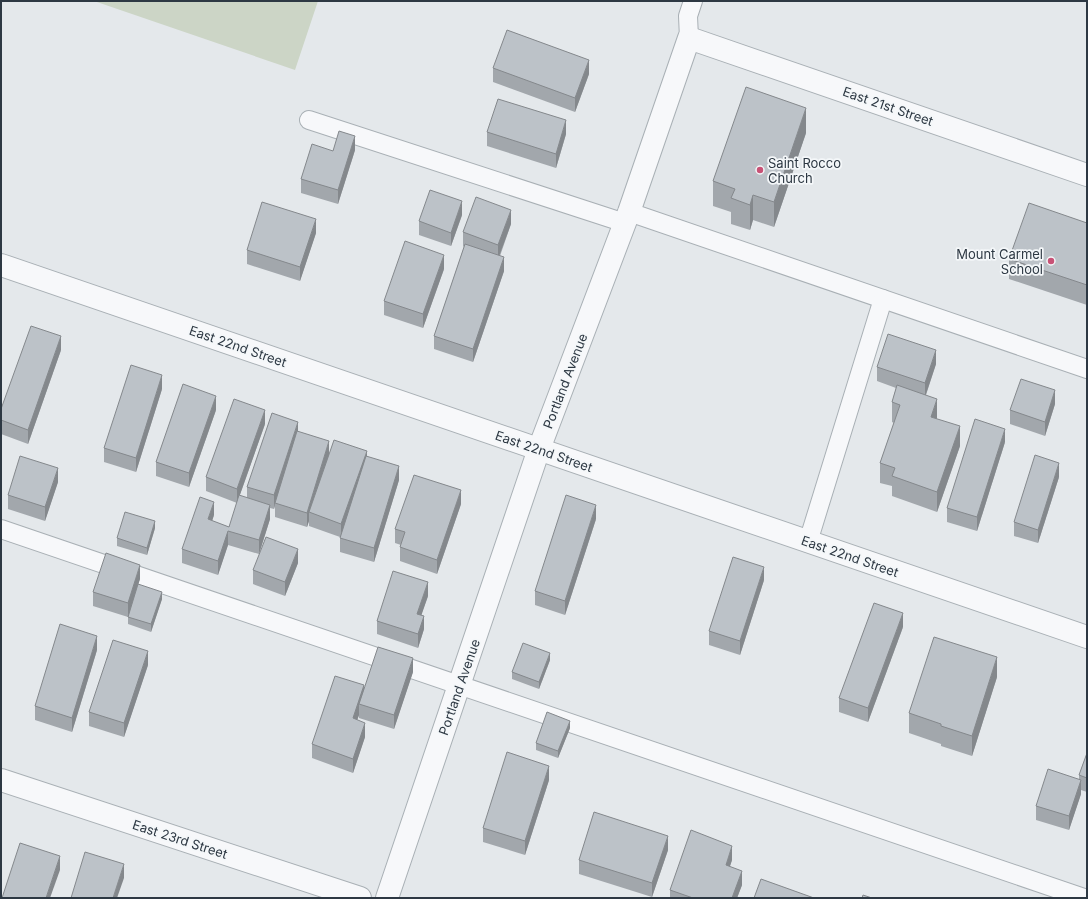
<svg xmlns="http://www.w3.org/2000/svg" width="1088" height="899" font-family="Inter,sans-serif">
<rect width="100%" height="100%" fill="#e4e8eb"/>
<path fill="#ccd5c6" d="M94 1H318L295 70Z"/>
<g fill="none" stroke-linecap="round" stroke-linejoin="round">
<defs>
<g id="service">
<path d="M689 38 688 16 693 1"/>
<path d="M309 120 625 223"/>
<path d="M629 212 1087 369"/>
<path d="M1 529 1084 898"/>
<path d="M808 542 883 299"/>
</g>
<g id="minor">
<path d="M1 265 1087 637"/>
<path d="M1 780 360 898"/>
<path d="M387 898 539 449 629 212 689 38 1087 175"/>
</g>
</defs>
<use href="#service" stroke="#a9b0b5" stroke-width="20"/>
<use href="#minor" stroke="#a9b0b5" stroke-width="24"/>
<use href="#service" stroke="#f7f8fa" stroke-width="18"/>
<use href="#minor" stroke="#f7f8fa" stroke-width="22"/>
</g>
<g fill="#a2a7ac">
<path d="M493 68 589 74 575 112 493 82Z"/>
<path d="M487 132 566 134 556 168 487 146Z"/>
<path d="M806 133 774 227 753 220 750 230 731 224V212L713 206V181Z"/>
<path d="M355 150 338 204 301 193V179L333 151Z"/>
<path d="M462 215 451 246 419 235V221Z"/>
<path d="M1087 223V305L1009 279V259Z"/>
<path d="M511 224 500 256 504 271 473 362 434 349V336L464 247 463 246V232Z"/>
<path d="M316 233 300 281 247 264V250Z"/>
<path d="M444 269 423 328 384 315V301Z"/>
<path d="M61 350 28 444 1 434V409Z"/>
<path d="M936 364 926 395 937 419 960 446 937 512 892 496V486L880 483V463L894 423 892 422V402L896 388 877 381V367Z"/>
<path d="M162 389 136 472 104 462V448Z"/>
<path d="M1055 404 1045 436 1010 424V410Z"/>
<path d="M216 410 189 487 156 476V462Z"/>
<path d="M265 424 237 503 206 491V477Z"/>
<path d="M298 431 329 455 367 456 399 480 374 562 340 552V537L309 526V521L307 527 275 517V506L274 509 270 508V519L259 554 228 545 218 575 182 563V549L214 515 212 521 229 527 247 498V487Z"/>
<path d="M1005 442 977 531 947 522V508Z"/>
<path d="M1059 477 1038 543 1014 536V522Z"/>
<path d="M58 482 45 521 8 509V495Z"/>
<path d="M461 504 437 574 400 561V547L401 545 395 543V529Z"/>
<path d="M596 519 565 615 535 605V591Z"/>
<path d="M155 528 147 555 117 546V538Z"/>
<path d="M298 563 285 596 253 584V570Z"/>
<path d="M140 579 138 584 162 599 151 632 128 624V617L93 606V592Z"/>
<path d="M764 580 740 655 709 645V631Z"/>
<path d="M428 596 421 615 424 629 418 648 377 634V621Z"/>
<path d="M903 627 868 722 839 712V698Z"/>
<path d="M97 650 72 732 35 720V706Z"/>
<path d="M550 660 539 689 512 679V672Z"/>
<path d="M148 665 124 737 89 726V712Z"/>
<path d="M413 672 394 729 359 718V715L357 720 365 737 353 773 312 758V744L364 688Z"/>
<path d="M997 677 972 756 941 746V744L909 733V713Z"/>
<path d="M570 728 558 758 536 750V743Z"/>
<path d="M1087 753V792L1081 790V794L1069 830 1036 820V806L1079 780V775Z"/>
<path d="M549 780 525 855 483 842V828Z"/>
<path d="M668 850 652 897 579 874V860Z"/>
<path d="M732 860 730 866 742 885 737 898H670V890Z"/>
</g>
<g fill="#84888c">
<path d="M589 60V74L575 112V98Z"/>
<path d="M806 108V133L774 227V202Z"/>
<path d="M566 120V134L556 168V154Z"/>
<path d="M355 136V150L338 204V190Z"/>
<path d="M753 195V220L750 230V205Z"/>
<path d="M462 201V215L451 246V233Z"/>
<path d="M511 210V224L498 259V245Z"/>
<path d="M316 219V233L300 281V267Z"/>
<path d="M444 255V269L423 328V314Z"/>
<path d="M504 257V271L473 362V349Z"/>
<path d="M61 336V350L28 444V430Z"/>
<path d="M936 350V364L925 397V383Z"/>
<path d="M162 375V389L136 472V458Z"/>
<path d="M1055 390V404L1045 436V422Z"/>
<path d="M216 396V410L189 487V473Z"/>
<path d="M937 399V419L931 417Z"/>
<path d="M265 410V424L237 503V489Z"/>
<path d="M298 422V435L275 503 274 509V495Z"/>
<path d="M960 426V446L937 512V492Z"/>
<path d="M1005 429V442L977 531V517Z"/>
<path d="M329 441V455L309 512V521L307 527V513Z"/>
<path d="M367 451V465L341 537V524Z"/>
<path d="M1059 463V477L1038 543V530Z"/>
<path d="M399 466V480L374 562V548Z"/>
<path d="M58 468V482L45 521V507Z"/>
<path d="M461 490V504L437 574V560Z"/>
<path d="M214 502V515L208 533V519Z"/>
<path d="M270 505V519L259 554V540Z"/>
<path d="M596 505V519L565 615V601Z"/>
<path d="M155 521V528L147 555V548Z"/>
<path d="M228 531V545L218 575V561Z"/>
<path d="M298 549V563L285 596V582Z"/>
<path d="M140 565V579L128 617V603Z"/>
<path d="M764 567V580L740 655V641Z"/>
<path d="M428 582V596L417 628V614Z"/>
<path d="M162 592V599L151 632V624Z"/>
<path d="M903 613V627L868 722V708Z"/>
<path d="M424 616V629L418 648V634Z"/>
<path d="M2 635V649L1 651V637Z"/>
<path d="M97 636V650L72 732V718Z"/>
<path d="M148 651V665L124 737V723Z"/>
<path d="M550 653V660L539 689V682Z"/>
<path d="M997 657V677L972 756V736Z"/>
<path d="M413 658V672L394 729V715Z"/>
<path d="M364 685V699L359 704V715L353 732V718Z"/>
<path d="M570 721V728L558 758V751Z"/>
<path d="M365 723V737L353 773V759Z"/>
<path d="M549 766V780L525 855V841Z"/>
<path d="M1081 780V794L1069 830V816Z"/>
<path d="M668 836V850L652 897V883Z"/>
<path d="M732 846V860L726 878V865Z"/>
<path d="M60 856V870L50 898H46Z"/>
<path d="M124 864V878L117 898H113Z"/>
<path d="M742 871V885L737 898H732Z"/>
</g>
<g fill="#bcc2c8" stroke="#84888c">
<path d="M507 30 589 60 575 98 493 68Z"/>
<path d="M746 87 806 108 774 202 753 195 750 205 731 198 735 189 713 181Z"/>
<path d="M498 99 566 120 556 154 487 132Z"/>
<path d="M339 131 355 136 338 190 301 179 312 144 333 151Z"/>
<path d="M430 190 462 201 451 233 419 221Z"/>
<path d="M476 197 511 210 498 245 463 232Z"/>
<path d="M262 202 316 219 300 267 247 250Z"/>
<path d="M1029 203 1087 223V285L1009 259Z"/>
<path d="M405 241 444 255 423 314 384 301Z"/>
<path d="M465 244 504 257 473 349 434 336Z"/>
<path d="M31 326 61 336 28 430 1 420V409Z"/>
<path d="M888 334 936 350 925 383 877 367Z"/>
<path d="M131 365 162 375 136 458 104 448Z"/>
<path d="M1021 379 1055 390 1045 422 1010 410Z"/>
<path d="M183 384 216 396 189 473 156 462Z"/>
<path d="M897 385 937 399 931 417 960 426 937 492 892 476 895 468 880 463 900 405 892 402Z"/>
<path d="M234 399 265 410 237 489 206 477Z"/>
<path d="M272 413 298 422 274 495 247 487Z"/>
<path d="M975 419 1005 429 977 517 947 508Z"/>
<path d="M297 431 329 441 307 513 275 503Z"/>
<path d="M334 440 367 451 341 524 309 512Z"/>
<path d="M1035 455 1059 463 1038 530 1014 522Z"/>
<path d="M20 456 58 468 45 507 8 495Z"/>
<path d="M366 456 399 466 374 548 340 538Z"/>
<path d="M414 475 461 490 437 560 400 547 405 532 395 529Z"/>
<path d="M239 495 270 505 259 540 228 531 218 561 182 549 200 497 214 502 208 519 229 527Z"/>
<path d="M566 495 596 505 565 601 535 591Z"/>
<path d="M125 512 155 521 147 548 117 538Z"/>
<path d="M266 537 298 549 285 582 253 570Z"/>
<path d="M106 553 140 565 128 603 93 592Z"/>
<path d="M733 557 764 567 740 641 709 631Z"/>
<path d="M393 571 428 582 417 614 424 616 418 634 377 621Z"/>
<path d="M138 584 162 592 151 624 128 617Z"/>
<path d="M874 603 903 613 868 708 839 698Z"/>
<path d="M60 624 97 636 72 718 35 706Z"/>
<path d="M934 637 997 657 972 736 941 726V724L909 713Z"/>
<path d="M113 640 148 651 124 723 89 712Z"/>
<path d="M523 643 550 653 539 682 512 672Z"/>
<path d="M378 647 413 658 394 715 359 704Z"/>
<path d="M335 676 364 685 353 718 365 723 353 759 312 744Z"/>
<path d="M547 712 570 721 558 751 536 743Z"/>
<path d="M507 752 549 766 525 841 483 828Z"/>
<path d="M1087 753V778L1079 775Z"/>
<path d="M1048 769 1081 780 1069 816 1036 806Z"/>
<path d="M594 812 668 836 652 883 579 860Z"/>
<path d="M691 830 732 846 726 865 742 871 732 898H693L670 890Z"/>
<path d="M20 843 60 856 46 898H2Z"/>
<path d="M85 852 124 864 113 898H71Z"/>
<path d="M761 879 814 898H754Z"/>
<path d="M863 895 872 898H862Z"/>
</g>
<g fill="#c85276" stroke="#f4f7f9" stroke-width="1.5">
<circle cx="760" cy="170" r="4"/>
<circle cx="1051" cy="261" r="4"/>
</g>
<g text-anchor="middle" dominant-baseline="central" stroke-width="3.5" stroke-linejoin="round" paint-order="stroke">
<g font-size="13" fill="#2d3843" stroke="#f4f7f9">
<text transform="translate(888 106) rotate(19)">East 21st Street</text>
<text transform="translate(238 346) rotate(19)">East 22nd Street</text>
<text transform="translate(565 381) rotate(-69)">Portland Avenue</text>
<text transform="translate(544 451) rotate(19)">East 22nd Street</text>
<text transform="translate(850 556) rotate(19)">East 22nd Street</text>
<text transform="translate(459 687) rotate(-71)">Portland Avenue</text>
<text transform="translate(180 839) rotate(18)">East 23rd Street</text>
</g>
<g font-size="13" fill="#2d3843" stroke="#f4f7f9" text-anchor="start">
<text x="768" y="163">Saint Rocco<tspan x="768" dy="15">Church</tspan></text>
<text x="1043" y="254" text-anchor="end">Mount Carmel<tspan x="1043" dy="15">School</tspan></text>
</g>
</g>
<rect width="1088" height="899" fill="none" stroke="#2d3843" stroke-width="4"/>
</svg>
